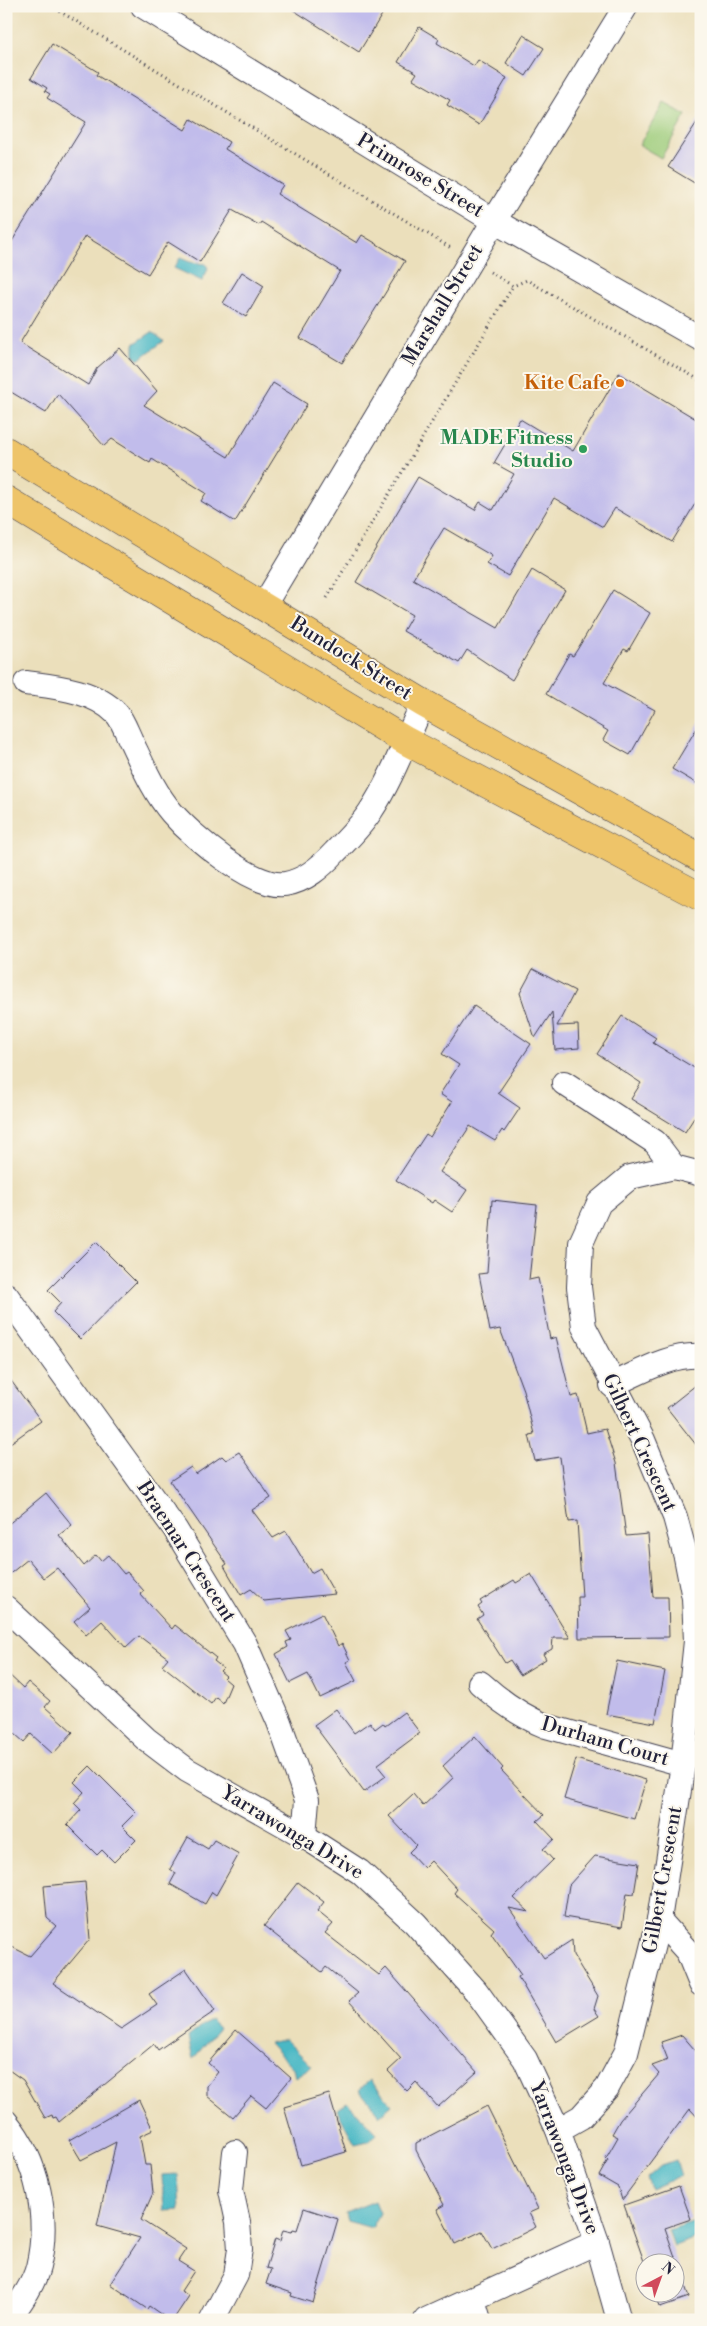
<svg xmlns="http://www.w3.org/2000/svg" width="707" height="2326" font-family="'Libre Bodoni',serif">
<rect width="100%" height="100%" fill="#fbf7ec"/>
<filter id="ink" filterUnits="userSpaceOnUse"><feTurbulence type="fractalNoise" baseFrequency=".02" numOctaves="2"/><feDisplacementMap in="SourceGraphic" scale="10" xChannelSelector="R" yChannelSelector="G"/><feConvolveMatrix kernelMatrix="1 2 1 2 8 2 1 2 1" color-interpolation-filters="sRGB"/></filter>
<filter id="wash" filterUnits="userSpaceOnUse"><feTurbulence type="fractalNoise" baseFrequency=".0096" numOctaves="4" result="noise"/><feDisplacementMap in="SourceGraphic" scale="20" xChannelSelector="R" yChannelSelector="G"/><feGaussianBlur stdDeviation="1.12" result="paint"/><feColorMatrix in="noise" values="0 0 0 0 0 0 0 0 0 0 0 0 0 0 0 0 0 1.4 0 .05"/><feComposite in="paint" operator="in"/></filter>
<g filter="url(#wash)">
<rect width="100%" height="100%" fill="#ebdfbb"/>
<path fill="#9dcc7a" stroke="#60775a" d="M664 103 686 115 661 158 639 145Z"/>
<g fill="#4ab8c5" stroke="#366d80">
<path d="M180 258 190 262 206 264 208 269 202 281 174 268Z"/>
<path d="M152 332 164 341 138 360 134 355V344Z"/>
<path d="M210 2020 219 2028 193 2059 188 2037Z"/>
<path d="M285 2039 312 2066 295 2077 293 2068 269 2043Z"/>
<path d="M370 2080 392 2105 380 2115 359 2090Z"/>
<path d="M347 2102 377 2133 368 2141 355 2144 337 2110Z"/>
<path d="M676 2160 681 2176 651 2189 647 2178 662 2165Z"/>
<path d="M178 2174 180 2210 164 2211 162 2175Z"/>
<path d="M375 2201 380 2213 372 2228 347 2221 345 2213Z"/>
<path d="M701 2219V2236L674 2246 668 2230Z"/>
</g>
<g id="blocks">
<g fill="#c1bceb">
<path d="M287 6H372L383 13 359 52Z"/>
<path d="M419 27 439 39 437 43 474 66 478 60 507 78 479 125 447 105 450 100 413 79 417 73 398 62Z"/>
<path d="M523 35 544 48 526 76 506 63Z"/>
<path d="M52 44 98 72 96 75 185 130 191 119 229 142 225 149 283 185 277 194 357 243 362 235 405 261 342 363 300 338 340 271 261 222 259 225 232 210 200 262 168 242 148 274 85 236 20 343 88 385 97 368 120 348 157 391 144 405 228 457 273 383 307 404 235 522 201 501 206 493 152 459 150 463 112 439 104 446 58 394 46 413 6 389V251L86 122 47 98 50 94 45 91 47 88 31 78Z"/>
<path d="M701 116V187L668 167Z"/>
<path d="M242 272 264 286 246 317 223 303Z"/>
<path d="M619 373 701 422V494L672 542 615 508 603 527 554 498 508 576 487 564 492 556 444 528 413 579 498 628 532 570 565 590 512 680 467 650 459 663 403 631 412 615 356 582 418 477 475 510 480 502 493 510 514 474 494 463 520 419 573 451Z"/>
<path d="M613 590 650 613 628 651 624 649 604 683 655 710 630 755 603 740 608 731 546 694 569 654 573 656 577 650Z"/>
<path d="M701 721V786L672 769Z"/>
<path d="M533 969 575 991 557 1026 578 1025 579 1048 555 1050 552 1012 535 1038 520 993Z"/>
<path d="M474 1006 531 1044 498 1093 520 1108 504 1132 502 1130 495 1141 470 1126 440 1172 467 1190 452 1212 434 1200 432 1203 396 1180 426 1134 430 1137 452 1102 440 1094 459 1065 442 1054Z"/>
<path d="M622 1016 656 1038 653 1043 701 1072V1107L685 1132 631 1099 641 1083 597 1054Z"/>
<path d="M492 1200 537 1205 529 1280 538 1278 550 1339 556 1337 571 1397 578 1395 587 1433 605 1429 616 1463 626 1536 648 1534 653 1597H668L669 1637 579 1638 578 1597H582L577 1521 569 1522 560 1457 535 1461 529 1435 534 1434 523 1390 500 1329 490 1331 479 1274 487 1273Z"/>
<path d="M96 1242 136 1282 80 1339 53 1312 61 1303 48 1290Z"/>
<path d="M6 1374 41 1421 6 1446Z"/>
<path d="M701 1381V1451L667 1408Z"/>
<path d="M239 1452 271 1498 252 1510 273 1538 286 1531 311 1573 320 1568 335 1594 264 1601 251 1589 241 1595 224 1566 227 1564 170 1481 191 1467 196 1474 222 1456 226 1460Z"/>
<path d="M46 1493 72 1525 59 1535 84 1566 96 1555 101 1561 108 1555 124 1574 127 1572 144 1591 140 1594 172 1629 175 1625 216 1658 214 1661 223 1668 220 1671 226 1676 224 1678 231 1684 223 1703 216 1697 211 1704 162 1665 168 1658 139 1636 126 1648 102 1621 86 1635 74 1621 90 1607 57 1568 44 1578 28 1559 6 1577V1526Z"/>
<path d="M531 1574 570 1638H553L552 1649 543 1654 546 1659 520 1675 510 1660 505 1663 477 1619 483 1615 478 1607 482 1604 480 1601 514 1580 516 1583Z"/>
<path d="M322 1613 338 1646 342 1643 350 1660 346 1662 356 1681 320 1698 308 1674 290 1683 276 1654 288 1647 286 1642 291 1640 286 1631Z"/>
<path d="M617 1661 665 1671 655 1723 606 1714Z"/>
<path d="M6 1672 23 1688 28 1682 50 1701 45 1707 73 1732 53 1754 31 1734 24 1742 6 1726Z"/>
<path d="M336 1709 354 1733 370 1722 375 1729 383 1723 385 1726 404 1712 420 1733 377 1765 386 1776 364 1792 314 1725Z"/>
<path d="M475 1736 503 1768 501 1770 544 1815 537 1821 554 1839 543 1849 553 1860 514 1898 529 1912 509 1908 544 1958 572 1940 573 1955 598 1996 594 2009 599 2016 556 2042 518 1977 521 1975 491 1933 494 1929 454 1893 457 1889 431 1861 424 1868 409 1852 416 1845 389 1816 413 1794 423 1806 453 1778 443 1766Z"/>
<path d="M576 1759 646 1780 634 1819 564 1799Z"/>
<path d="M90 1766 136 1812 122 1826 136 1840 114 1862 102 1850 97 1855 67 1825 81 1810 74 1803 84 1792 74 1782Z"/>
<path d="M188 1837 208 1849 214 1840 239 1854 216 1895 212 1892 205 1904 170 1884 176 1873 170 1869Z"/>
<path d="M595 1856 639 1863 634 1894 627 1893 622 1927 564 1917 569 1885Z"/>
<path d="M85 1882 90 1939 53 1983 121 2029 157 2005 149 1994 186 1969 215 2011 158 2050 154 2044 59 2122 56 2117 53 2118 52 2115 45 2118 23 2080 6 2068V1944L30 1956 56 1926 47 1918 44 1886Z"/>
<path d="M298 1882 324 1902 317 1911 333 1924 325 1933 379 1975 386 1968 477 2072 438 2107 416 2082 407 2091 388 2071 401 2059 349 2001 358 1993 326 1967 322 1972 264 1926Z"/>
<path d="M236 2030 291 2078 266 2108 251 2096 233 2117 207 2096V2086L218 2072 208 2063Z"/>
<path d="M682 2035 701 2057V2121L690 2109 622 2200 618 2187 599 2176 608 2160 606 2158 618 2137 612 2134 620 2120 659 2074 652 2066 668 2060 661 2042Z"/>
<path d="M329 2094 346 2152 301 2165 284 2107Z"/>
<path d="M139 2100 153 2130 140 2136 145 2165H150L153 2193 141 2220 186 2249 178 2261 194 2271 181 2291 189 2296 173 2320H169L149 2306 147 2309 110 2284 140 2238 97 2226 116 2142 81 2160 69 2140Z"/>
<path d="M487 2106 538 2209 529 2213 536 2227 492 2249 482 2231 455 2244 437 2209 444 2205 416 2150V2143Z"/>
<path d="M679 2186 691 2219 665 2228 689 2297 660 2307 656 2294H674V2264H645L624 2205Z"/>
<path d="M304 2208 338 2219 313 2303 291 2296 292 2293 266 2284 271 2269 266 2268 275 2239 280 2241 283 2230 292 2232 293 2229 297 2230Z"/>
</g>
</g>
</g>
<g filter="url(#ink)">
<use href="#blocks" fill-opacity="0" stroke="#403e4e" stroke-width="1"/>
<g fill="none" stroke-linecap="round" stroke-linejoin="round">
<defs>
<g id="minor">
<path d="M143 6 494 221 701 339"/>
<path d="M264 605 494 221 626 6"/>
<path d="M26 683C56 687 94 690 117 714 123 721 127 733 131 741 143 766 154 792 172 813 192 836 254 889 285 884 305 881 321 867 335 852 347 840 360 827 370 812 392 779 406 739 423 703"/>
<path d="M564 1083 655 1142 674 1167"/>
<path d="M6 1295 175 1529 245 1644 279 1722 307 1800 304 1836"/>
<path d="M612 1385C641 1372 669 1354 701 1356"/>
<path d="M6 1608 146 1739 187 1770 304 1836 360 1872 415 1923 476 1991 525 2059 558 2130 597 2242 619 2320"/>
<path d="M480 1683C500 1701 521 1716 546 1726L683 1764"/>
<path d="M659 1920 688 1952 701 1984"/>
<path d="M6 2122C38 2161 50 2218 38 2267 33 2286 19 2304 8 2320"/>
<path d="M558 2130 581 2117 607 2088 626 2053 659 1920 683 1764 696 1641 694 1598 686 1557 675 1517 643 1440 584 1327 579 1287 581 1243 599 1203 630 1177 674 1167 701 1174"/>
<path d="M473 2300 479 2320"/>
<path d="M212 2320 236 2275 240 2249 238 2222 231 2190 235 2152"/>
<path d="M426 2320 597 2242"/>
</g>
<g id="major">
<path d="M6 451 423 703 701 858"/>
<path d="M6 500 406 741 701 897"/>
</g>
</defs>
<use href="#minor" stroke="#403e4e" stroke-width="26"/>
<use href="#major" stroke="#403e4e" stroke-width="29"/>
<g stroke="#403e4e" stroke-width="3" stroke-dasharray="1 4" stroke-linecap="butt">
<path d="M51 6 451 248"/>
<path d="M490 272 513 286 527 280 701 381"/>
<path d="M327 598 513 286"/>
</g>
<use href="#minor" stroke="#fff" stroke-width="24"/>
<use href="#major" stroke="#eec469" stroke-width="28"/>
</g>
</g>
<circle fill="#e8710a" stroke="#fbf7ec" stroke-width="2" cx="620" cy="383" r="5"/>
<circle fill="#2e9e5b" stroke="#fbf7ec" stroke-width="2" cx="583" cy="449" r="5"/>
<g text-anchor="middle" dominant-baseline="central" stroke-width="4" stroke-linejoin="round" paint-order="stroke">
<g font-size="20" fill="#22223b" stroke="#fbf7ec">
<text transform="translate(420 176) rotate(31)">Primrose Street</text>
<text transform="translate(443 305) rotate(-59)">Marshall Street</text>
<text transform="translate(351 659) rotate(32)">Bundock Street</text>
<text transform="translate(639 1443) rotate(65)">Gilbert Crescent</text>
<text transform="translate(186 1552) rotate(57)">Braemar Crescent</text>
<text transform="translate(605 1742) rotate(16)">Durham Court</text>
<text transform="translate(292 1833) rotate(31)">Yarrawonga Drive</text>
<text transform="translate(663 1880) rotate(-80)">Gilbert Crescent</text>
<text transform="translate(564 2158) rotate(69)">Yarrawonga Drive</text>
</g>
<g font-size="20" font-weight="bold" fill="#c56008" stroke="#fbf7ec" text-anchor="end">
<text x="610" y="383">Kite Cafe</text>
</g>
<g font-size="20" font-weight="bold" fill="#27864d" stroke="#fbf7ec" text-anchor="end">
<text x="573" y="438">MADE Fitness<tspan x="573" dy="23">Studio</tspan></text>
</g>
</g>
<rect width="707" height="2326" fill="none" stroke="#fbf7ec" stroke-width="25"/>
<g transform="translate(660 2278) rotate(41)"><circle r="24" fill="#fbf7ec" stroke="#a4a2a5"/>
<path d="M0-4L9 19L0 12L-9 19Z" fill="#d1495b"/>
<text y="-8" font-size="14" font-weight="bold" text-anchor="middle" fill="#22223b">N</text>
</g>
</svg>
